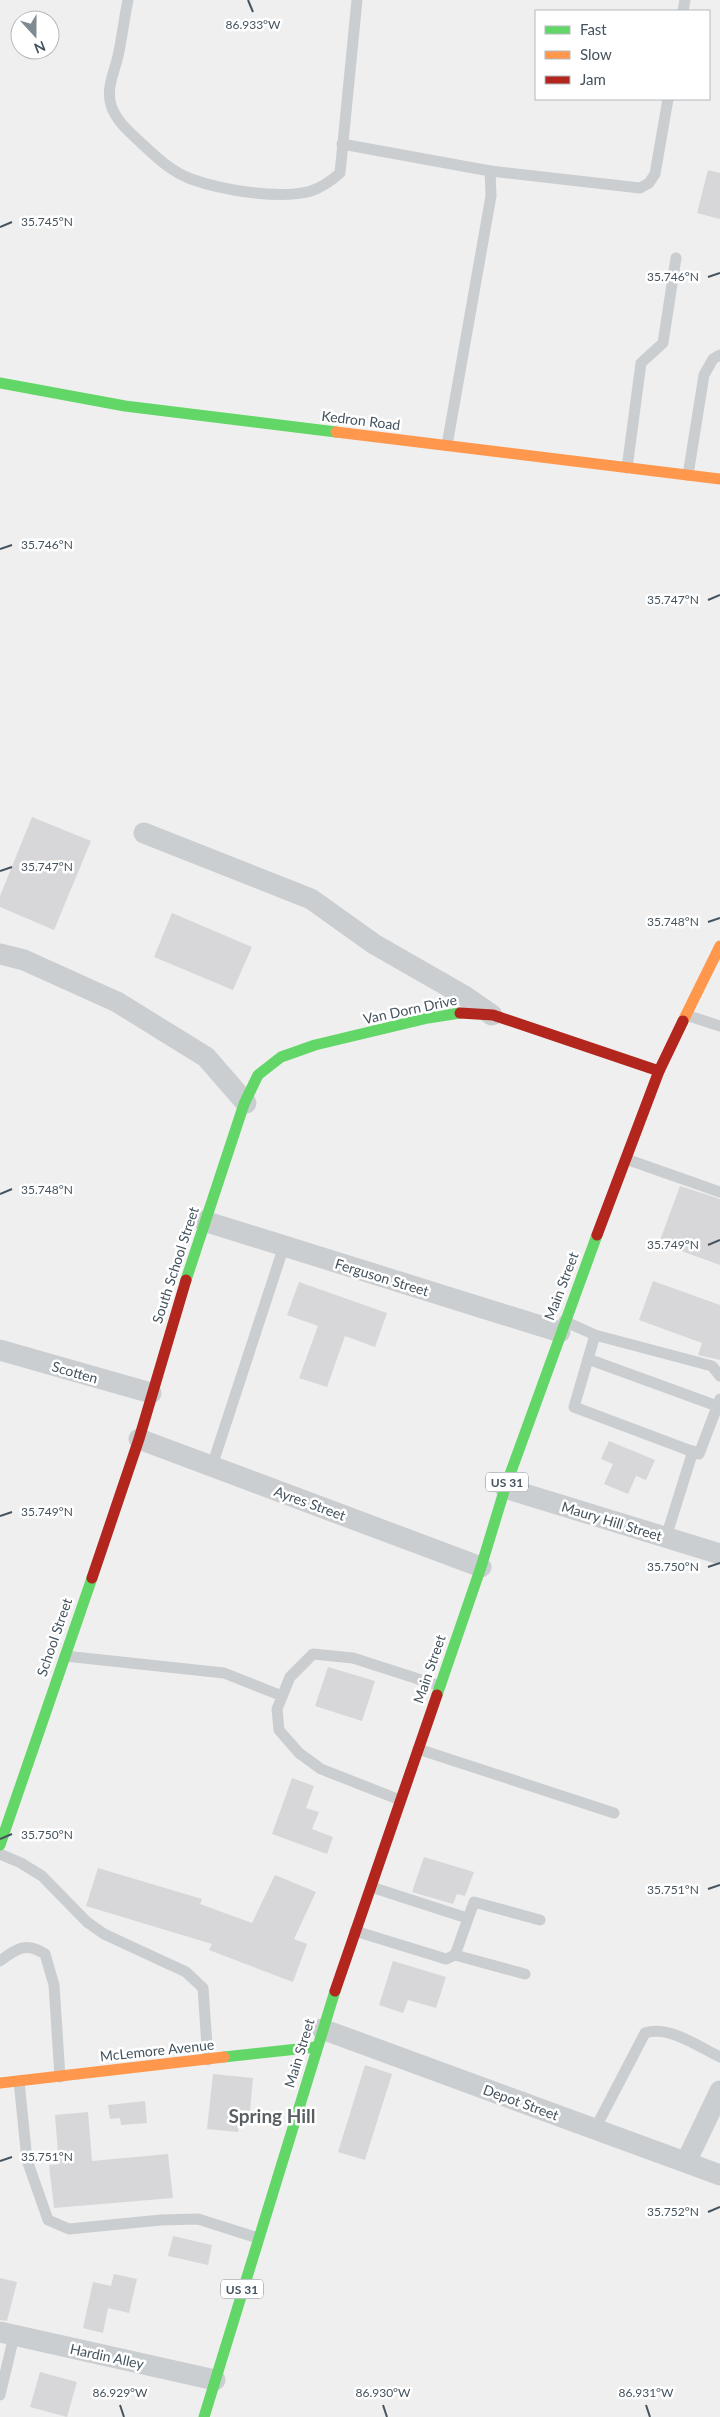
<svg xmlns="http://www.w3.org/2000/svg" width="720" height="2417" font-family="Lato,sans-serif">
<rect width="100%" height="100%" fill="#f0efef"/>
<g fill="#d7d7d9">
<path d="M708 170 720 173V219L697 213Z"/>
<path d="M32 817 91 841 54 930 0 907V896Z"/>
<path d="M172 913 252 947 233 990 154 957Z"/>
<path d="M680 1186 720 1199V1265L659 1243Z"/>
<path d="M653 1281 720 1305V1360L698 1355 702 1343 639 1320Z"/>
<path d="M299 1282 387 1313 375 1347 345 1336 327 1387 299 1378 318 1326 287 1315Z"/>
<path d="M609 1441 655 1460 646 1480 636 1476 628 1494 604 1484 613 1464 601 1459Z"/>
<path d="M328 1667 375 1681 362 1721 315 1706Z"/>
<path d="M292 1778 314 1786 306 1808 319 1812 312 1829 333 1837 327 1854 272 1834Z"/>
<path d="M424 1857 474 1872 465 1896 457 1894 453 1904 412 1892Z"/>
<path d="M98 1868 202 1899 200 1904 252 1923 275 1875 316 1892 294 1939 307 1944 293 1982 209 1950 212 1944 86 1906Z"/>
<path d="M393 1961 446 1977 436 2008 408 2000 403 2013 379 2005Z"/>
<path d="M365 2065 392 2074 365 2160 338 2152Z"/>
<path d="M213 2074 253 2078 250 2111 241 2110 238 2132 207 2129Z"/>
<path d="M145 2101 147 2123 121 2125 120 2118 110 2119 108 2105Z"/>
<path d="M88 2112 92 2161 168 2154 173 2198 54 2208 49 2165 59 2164 55 2115Z"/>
<path d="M173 2236 212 2245 208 2265 168 2256Z"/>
<path d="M114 2274 137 2279 129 2313 108 2308 103 2333 83 2328 93 2282 111 2286Z"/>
<path d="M0 2278 17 2282 7 2321 0 2320Z"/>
<path d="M40 2372 77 2382 67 2417 30 2407Z"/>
</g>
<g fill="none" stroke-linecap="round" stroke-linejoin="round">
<g stroke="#cbced0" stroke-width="11">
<path d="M128 0C124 19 122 38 118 56 114 73 106 88 111 105 115 119 128 131 139 141 154 155 170 171 191 179 222 190 279 200 311 191 323 187 331 181 340 173L357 0"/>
<path d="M683 11 685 0"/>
<path d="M342 144 490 171"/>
<path d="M447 445 491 196 490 171 640 188 649 183 655 174 668 99"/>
<path d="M627 468 641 363 663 343 676 258"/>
<path d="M688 475 704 375 713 359 720 355"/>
<path d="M686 1015 720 1026"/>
<path d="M626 1159 720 1192"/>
<path d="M564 1321 595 1335 712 1366 720 1376"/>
<path d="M595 1335 574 1407 699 1454 720 1399"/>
<path d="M588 1359 717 1406"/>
<path d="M212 1466 284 1246"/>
<path d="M666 1537 693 1451"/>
<path d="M65 1656 224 1673 282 1696"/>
<path d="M418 1749 614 1813"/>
<path d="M400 1800 321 1769 299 1753 279 1730 277 1709 290 1677 313 1654 353 1658 440 1686"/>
<path d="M0 1854 21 1863 42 1876 87 1922 104 1934 186 1972 203 1988 208 2060"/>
<path d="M371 1887 467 1918"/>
<path d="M355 1931 446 1959 455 1955 525 1974"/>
<path d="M455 1955 474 1902 540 1920"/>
<path d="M0 1961C17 1948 26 1942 45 1954L54 1985 60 2077"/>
<path d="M19 2081 27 2160 48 2220 69 2229 161 2220 198 2219 258 2238"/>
<path d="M595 2129 645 2033C669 2025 699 2047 720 2057"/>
<path d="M0 2395 14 2336"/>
</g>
<g stroke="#cbced0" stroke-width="21">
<path d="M144 833 311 899 374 944 463 995 492 1015"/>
<path d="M0 954 24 960 117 1002 206 1057 246 1103"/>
<path d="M204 1221 560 1332"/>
<path d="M0 1350 151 1393"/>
<path d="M139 1439 481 1567"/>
<path d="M505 1488 720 1554"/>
<path d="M322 2029 720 2175"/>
<path d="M686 2162 720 2091"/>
<path d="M0 2332 215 2380"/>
</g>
<g stroke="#63d668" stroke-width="11">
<path d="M0 383 125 406 336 432"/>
<path d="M186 1280 244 1104 258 1075 281 1057 315 1045 428 1018 460 1013"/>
<path d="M437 1695 481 1567 505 1488 597 1235"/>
<path d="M0 1845 92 1578"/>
<path d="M224 2057 316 2047"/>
<path d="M204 2417 335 1991"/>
</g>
<g stroke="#ff974d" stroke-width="11">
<path d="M336 432 720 479"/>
<path d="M683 1021 720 946"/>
<path d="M0 2083 224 2057"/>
</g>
<g stroke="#b3261e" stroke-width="11">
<path d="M460 1013 493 1015 659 1071"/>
<path d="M597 1235 659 1071 683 1021"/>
<path d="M92 1578 139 1439 186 1280"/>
<path d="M335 1991 437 1695"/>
</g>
</g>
<path fill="none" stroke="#44535e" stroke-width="2" d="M248 0 253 12M0 227 12 222M708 277 720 273M0 549 12 545M708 600 720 595M0 871 12 867M708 922 720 918M0 1194 12 1189M708 1245 720 1240M0 1516 12 1512M708 1567 720 1563M0 1839 12 1834M708 1889 720 1885M0 2161 12 2157M708 2212 720 2207M120 2405 124 2417M383 2405 387 2417M646 2405 650 2417"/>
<g text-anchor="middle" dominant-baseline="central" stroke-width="5" stroke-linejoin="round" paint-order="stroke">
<g fill="#fff" stroke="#7c878e" stroke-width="1">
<rect x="486" y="1472.5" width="42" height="19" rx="4"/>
<rect x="221" y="2279.5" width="42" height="19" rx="4"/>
</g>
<g font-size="12" font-weight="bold" fill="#44535e">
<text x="507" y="1482">US 31</text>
<text x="242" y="2289">US 31</text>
</g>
<g font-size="14" fill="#44535e" stroke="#fff">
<text transform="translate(361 420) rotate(7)">Kedron Road</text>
<text transform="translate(410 1009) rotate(-12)">Van Dorn Drive</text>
<text transform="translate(175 1265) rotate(-72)">South School Street</text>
<text transform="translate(382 1277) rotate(17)">Ferguson Street</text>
<text transform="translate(561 1286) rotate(-69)">Main Street</text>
<text transform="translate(75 1372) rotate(16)">Scotten</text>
<text transform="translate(310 1503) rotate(20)">Ayres Street</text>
<text transform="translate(612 1521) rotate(17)">Maury Hill Street</text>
<text transform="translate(54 1637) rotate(-71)">School Street</text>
<text transform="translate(429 1669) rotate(-71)">Main Street</text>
<text transform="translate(157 2050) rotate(-6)">McLemore Avenue</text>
<text transform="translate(299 2053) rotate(-73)">Main Street</text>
<text transform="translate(521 2102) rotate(20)">Depot Street</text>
<text transform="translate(107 2356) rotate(12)">Hardin Alley</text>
</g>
<g font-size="19" font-weight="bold" fill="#5a5f64" stroke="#fff">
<text x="272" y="2115">Spring Hill</text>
</g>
</g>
<g font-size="12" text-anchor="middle" fill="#44535e" stroke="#fff" stroke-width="5" stroke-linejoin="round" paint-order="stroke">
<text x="253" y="29">86.933°W</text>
<text x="47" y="226">35.745°N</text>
<text x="673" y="281">35.746°N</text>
<text x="47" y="549">35.746°N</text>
<text x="673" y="604">35.747°N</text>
<text x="47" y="871">35.747°N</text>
<text x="673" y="926">35.748°N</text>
<text x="47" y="1194">35.748°N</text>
<text x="673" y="1249">35.749°N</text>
<text x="47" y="1516">35.749°N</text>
<text x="673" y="1571">35.750°N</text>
<text x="47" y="1839">35.750°N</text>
<text x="673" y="1894">35.751°N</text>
<text x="47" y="2161">35.751°N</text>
<text x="673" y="2216">35.752°N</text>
<text x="120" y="2397">86.929°W</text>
<text x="383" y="2397">86.930°W</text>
<text x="646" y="2397">86.931°W</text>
</g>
<rect x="535" y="10" width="175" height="90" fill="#ffffff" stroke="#b4babf"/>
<rect x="545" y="26" width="25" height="8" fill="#63d668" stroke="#b4babf"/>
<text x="580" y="35" font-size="15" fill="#44535e">Fast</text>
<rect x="545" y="51" width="25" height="8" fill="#ff974d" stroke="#b4babf"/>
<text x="580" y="60" font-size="15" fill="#44535e">Slow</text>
<rect x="545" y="76" width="25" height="8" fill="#b3261e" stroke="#b4babf"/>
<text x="580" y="85" font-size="15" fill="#44535e">Jam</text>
<g transform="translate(35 35) rotate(159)"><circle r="24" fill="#ffffff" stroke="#b4babf"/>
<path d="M0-4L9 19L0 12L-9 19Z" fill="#808a91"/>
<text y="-8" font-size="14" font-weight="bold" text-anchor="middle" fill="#44535e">N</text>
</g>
</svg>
